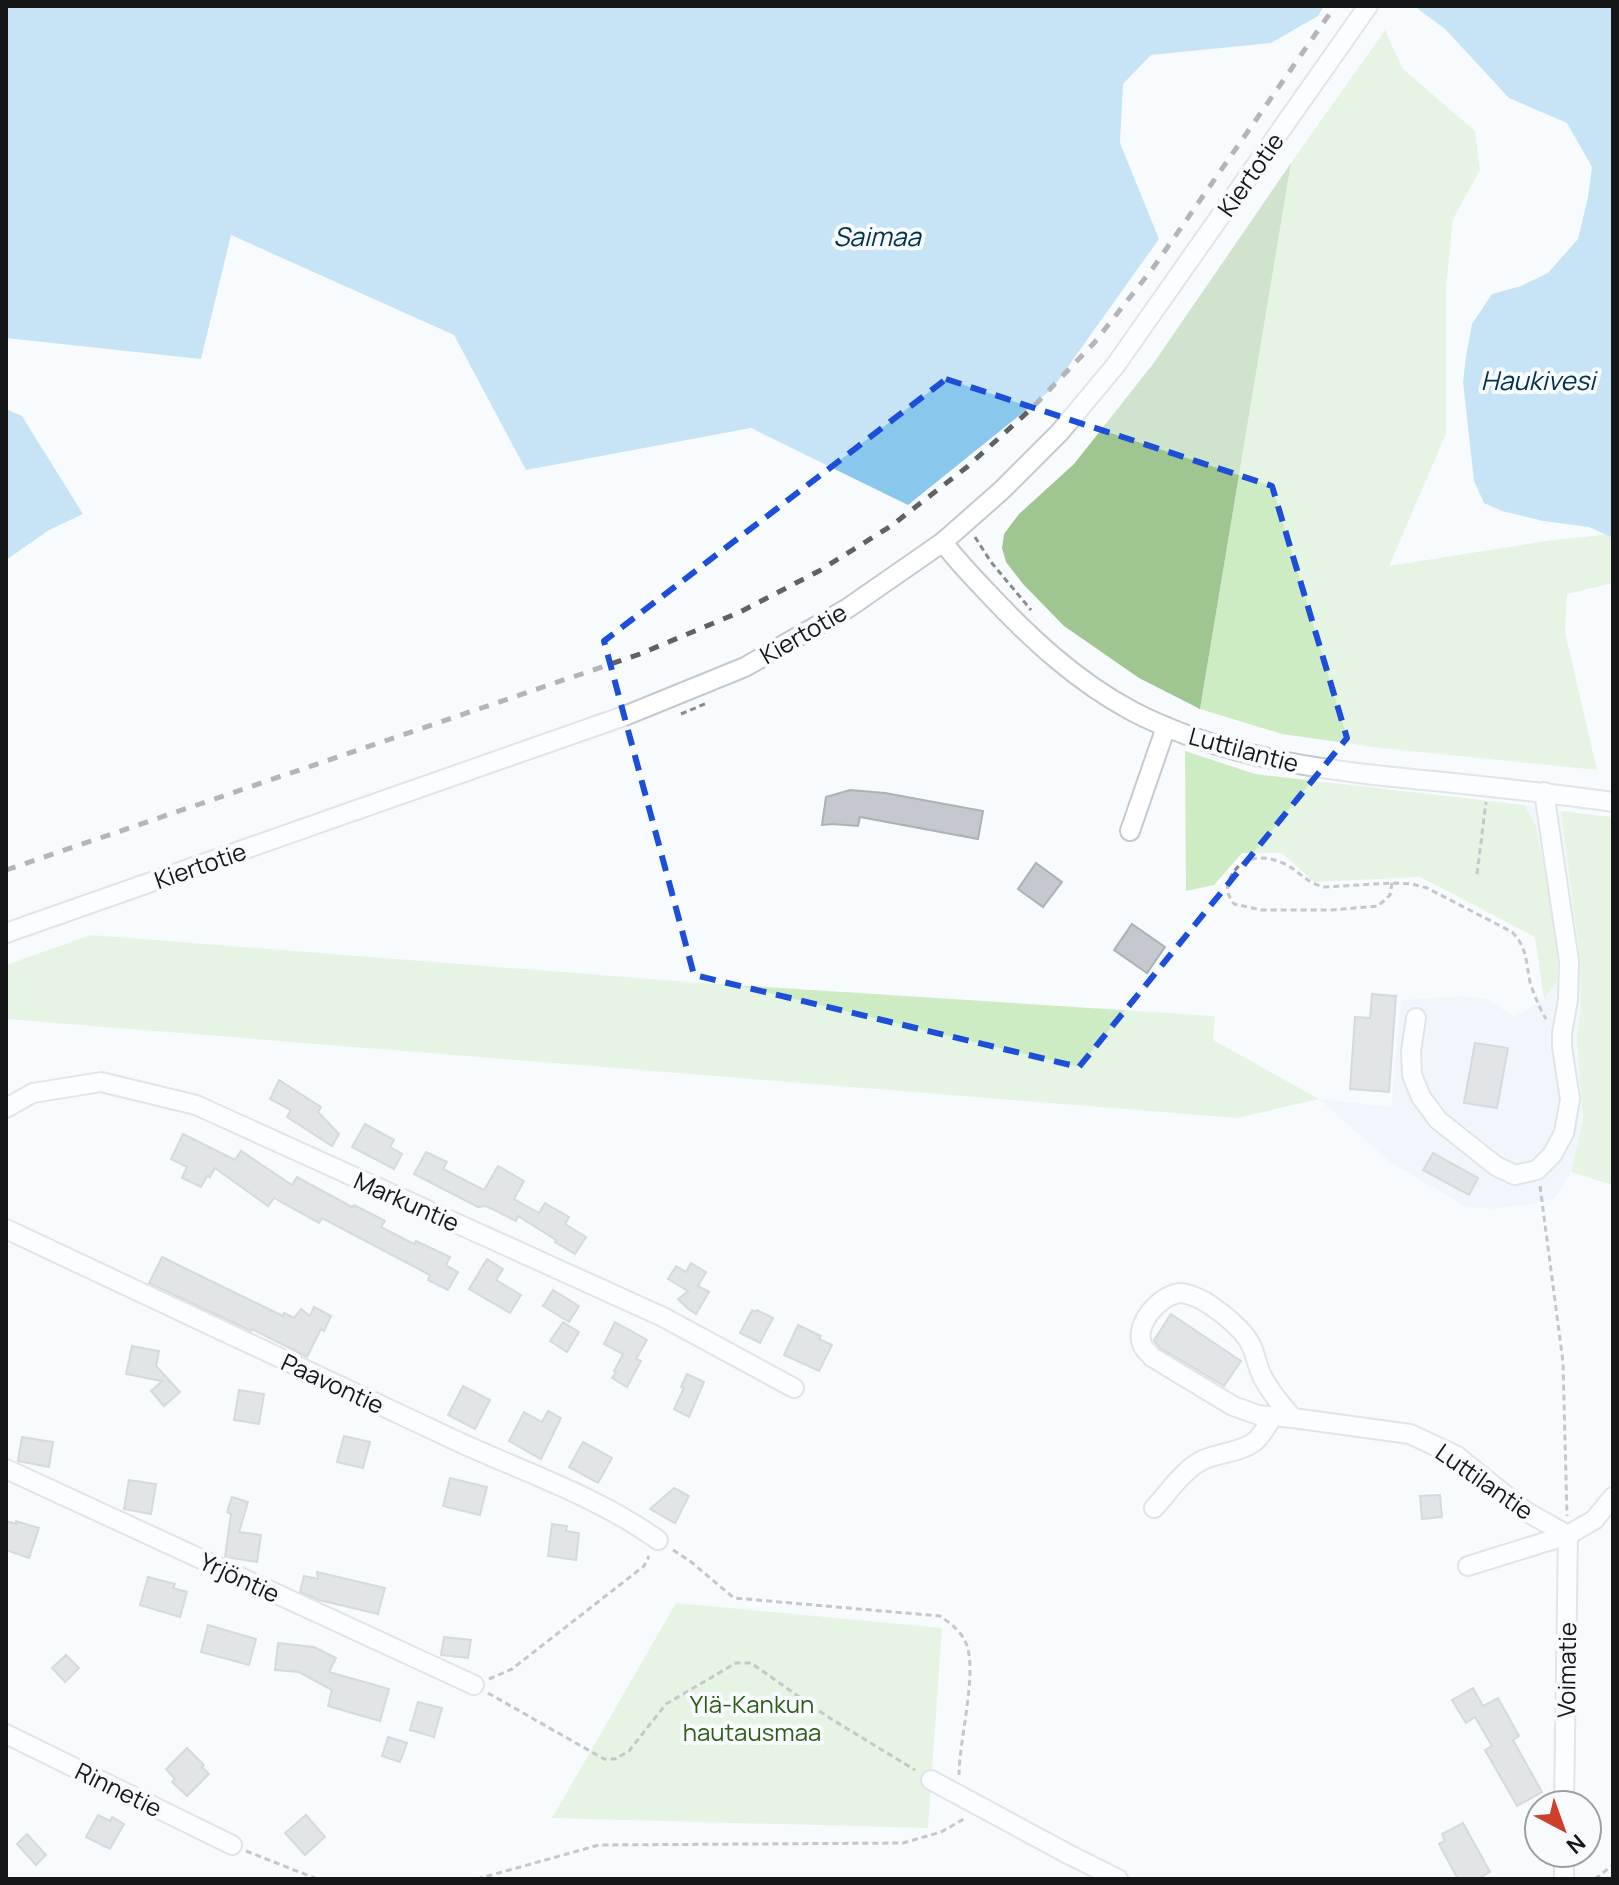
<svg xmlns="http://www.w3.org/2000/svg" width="1619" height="1885" font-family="Manrope,sans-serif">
<rect width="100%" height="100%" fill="#f8fbfe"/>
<path fill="#e7f0f8" d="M1524 805 1561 811 1580 959 1581 1007 1577 1039 1583 1121 1571 1172 1555 1198 1532 1204 1495 1209 1467 1207 1393 1164 1319 1099 1391 1107 1401 1000 1462 996 1487 999 1514 1017 1544 999 1557 981V949L1551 896 1535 825Z"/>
<g fill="#ceecc3">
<path d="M1385 30 1402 68 1475 131 1480 170 1453 219 1446 289V434L1389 566 1553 540 1613 534V583L1567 594 1565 632 1597 770 1381 748 1282 734 1200 709 1291 163Z"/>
<path d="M1185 751 1255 774 1524 805 1535 824 1551 896 1557 949V981L1544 999 1535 937 1420 877 1314 882 1282 853H1242L1214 885 1186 891Z"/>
<path d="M1561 811 1613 817V1185L1571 1172 1583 1121 1577 1039 1581 1007 1580 959Z"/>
<path d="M91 935 702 983 1215 1016 1213 1040 1319 1099 1237 1118 6 1019V965Z"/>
<path d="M676 1603 942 1628 928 1828 552 1818Z"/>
</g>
<path fill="#9fc591" d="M1291 163 1200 709 1139 678 1064 626 1023 584 1006 562 1002 548 1004 534 1019 514 1074 464 1153 364Z"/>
<g fill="#8ac7ed">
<path d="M6 6H1324L1318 16 1271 43 1151 55 1123 84 1120 143 1159 239 1052 389 908 505 751 428 526 470 454 335 231 235 201 359 6 338Z"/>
<path d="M1414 6H1613V538L1589 527 1543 521 1502 511 1484 503 1474 481 1463 382 1466 356 1472 324 1492 294 1521 286 1548 273 1578 239 1588 197 1592 167 1567 123 1509 98 1445 29Z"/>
<path d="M6 409 22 416 83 514 49 530 6 560Z"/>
</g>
<g fill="#c5c9cf" stroke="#acb1b6" stroke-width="2">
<path d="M850 790 885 793 983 811 978 839 860 817 858 826 832 824 822 825 826 797Z"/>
<path d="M1036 863 1062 882 1043 907 1018 889Z"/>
<path d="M1132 924 1165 947 1147 973 1114 950Z"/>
<path d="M1372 994 1396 996 1389 1092 1350 1089 1355 1017 1370 1018Z"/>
<path d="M1475 1043 1508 1048 1497 1108 1464 1103Z"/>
<path d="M279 1080 321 1107 318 1112 339 1134 332 1146 287 1117 291 1110 270 1099Z"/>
<path d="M365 1124 394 1140 390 1147 402 1154 394 1169 352 1147Z"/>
<path d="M183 1134 235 1160 241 1151 292 1185 297 1177 352 1207 354 1205 385 1221 381 1227 414 1244 416 1241 450 1257 446 1265 458 1272 448 1290 428 1280 430 1275 322 1218 319 1223 274 1198 268 1206 215 1168 210 1177 207 1176 201 1187 182 1178 187 1167 171 1159Z"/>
<path d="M426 1152 447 1162 443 1169 484 1190 498 1166 524 1181 514 1199 539 1213 545 1203 569 1217 565 1224 586 1237 575 1254 555 1242 556 1240 518 1216 516 1221 486 1206 478 1207 414 1174Z"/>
<path d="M1433 1153 1478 1178 1469 1195 1423 1170Z"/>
<path d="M162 1257 283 1316 284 1313 294 1318 301 1309 310 1316 314 1307 331 1316 324 1331 321 1329 307 1357 252 1329 251 1331 149 1283Z"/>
<path d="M487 1259 503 1269 496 1280 521 1295 510 1313 469 1289Z"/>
<path d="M691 1263 706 1272 698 1286 709 1292 696 1314 687 1308 678 1299 688 1291 668 1279 676 1266 686 1272Z"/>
<path d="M553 1290 579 1306 569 1322 543 1306Z"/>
<path d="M752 1310 755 1312 757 1310 773 1318 760 1343 740 1333Z"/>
<path d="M1171 1314 1241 1361 1224 1386 1160 1348 1155 1342 1154 1340Z"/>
<path d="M563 1322 579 1332 567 1352 550 1341Z"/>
<path d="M615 1322 647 1340 636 1359 641 1361 627 1387 612 1378 616 1372 614 1371 623 1354 604 1344Z"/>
<path d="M798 1325 821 1336 819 1339 832 1345 819 1371 784 1355Z"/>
<path d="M132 1346 159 1351 156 1366 180 1392 164 1406 151 1391 162 1381 126 1374Z"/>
<path d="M687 1374 704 1382 689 1417 674 1409 684 1388 681 1387Z"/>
<path d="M463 1386 490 1400 475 1429 448 1415Z"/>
<path d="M239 1390 264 1394 259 1424 234 1420Z"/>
<path d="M548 1411 561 1418 541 1459 509 1441 524 1412 542 1422Z"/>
<path d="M344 1436 370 1442 363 1468 337 1462Z"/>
<path d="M22 1437 53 1442 49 1467 18 1461Z"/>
<path d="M583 1442 612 1458 598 1483 569 1467Z"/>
<path d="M450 1478 487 1487 480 1515 443 1506Z"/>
<path d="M129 1480 156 1484 151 1514 124 1509Z"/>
<path d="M674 1488 689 1496 675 1523 650 1509Z"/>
<path d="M1440 1495 1442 1517 1422 1519 1420 1496Z"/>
<path d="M232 1497 248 1502 239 1532 261 1535 257 1562 225 1557 231 1514 227 1512Z"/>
<path d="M6 1521 16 1524V1521L39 1528 29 1558 6 1550Z"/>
<path d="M552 1524 567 1526 566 1531 579 1533 576 1560 548 1556Z"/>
<path d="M317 1572 385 1588 378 1614 319 1600 300 1592 304 1576 318 1579Z"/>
<path d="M148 1577 175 1584 173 1588 187 1592 180 1617 140 1605Z"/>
<path d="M208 1625 256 1639 249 1665 201 1652Z"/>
<path d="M444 1637 471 1640 468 1658 441 1655Z"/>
<path d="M278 1643 314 1647 336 1658 329 1672 389 1689 380 1721 328 1706 332 1690 299 1672 275 1670Z"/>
<path d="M66 1655 79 1668 65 1682 52 1668Z"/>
<path d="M1473 1688 1483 1706 1498 1698 1519 1736 1513 1740 1542 1792 1517 1806 1485 1750 1492 1746 1475 1717 1466 1723 1452 1700Z"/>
<path d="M418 1702 442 1708 434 1737 410 1730Z"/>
<path d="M388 1737 407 1743 400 1762 382 1756Z"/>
<path d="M187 1748 204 1765 202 1767 209 1774 187 1796 172 1782 175 1779 166 1769Z"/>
<path d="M98 1815 110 1821 112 1817 124 1824 110 1849 86 1837Z"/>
<path d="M306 1815 325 1837 305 1855 285 1833Z"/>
<path d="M1463 1823 1490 1872 1478 1879H1458L1439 1844 1445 1841 1442 1834Z"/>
<path d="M27 1834 46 1855 36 1865 17 1844Z"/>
</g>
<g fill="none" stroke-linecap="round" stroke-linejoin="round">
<defs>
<g id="minor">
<path d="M943 542C956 560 972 576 987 592 1030 638 1076 681 1132 711 1228 761 1338 772 1444 782 1501 788 1557 794 1613 802"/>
<path d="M1130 831 1166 727"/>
<path d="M6 933 627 715 745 667 848 608 943 542 1002 490 1060 432 1115 366 1368 6"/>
<path d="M1416 1018 1411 1051 1412 1075 1421 1097 1438 1120 1496 1166 1515 1175 1537 1170 1552 1155 1564 1133 1570 1099 1562 1047V1033L1568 1000 1569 961 1544 792"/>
<path d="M6 1108 33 1093 101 1082 196 1105 663 1317 794 1388"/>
<path d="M6 1229C153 1298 299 1367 446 1436 517 1470 594 1494 658 1540"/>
<path d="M1293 1418C1282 1406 1271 1393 1263 1378 1257 1367 1256 1354 1250 1343 1240 1326 1221 1312 1204 1301 1198 1298 1187 1293 1180 1293 1159 1295 1131 1327 1144 1348 1144 1349 1152 1356 1152 1357L1233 1406 1258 1415 1293 1418 1410 1434 1457 1456 1525 1511 1568 1535"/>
<path d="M6 1469 474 1685"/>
<path d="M1154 1508C1168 1493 1181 1473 1199 1462 1216 1452 1238 1454 1254 1442 1262 1436 1267 1425 1273 1416"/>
<path d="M1468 1566 1568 1535 1594 1520 1613 1497"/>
<path d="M6 1734 232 1845"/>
<path d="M931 1780 1068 1854 1118 1879"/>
<path d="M1564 1805 1568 1535"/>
<path d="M1564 1853V1879"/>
</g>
</defs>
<use href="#minor" stroke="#c4c9ce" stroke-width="22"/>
<g stroke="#888a8c" stroke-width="3" stroke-dasharray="6 4" stroke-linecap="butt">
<path d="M975 537 991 562 1031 610"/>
<path d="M681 714 707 703"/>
<path d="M1477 874 1486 802"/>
<path d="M1392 883 1390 895 1378 906 1332 910H1261L1234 904C1229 897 1225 890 1229 881 1239 855 1264 853 1287 865 1301 873 1308 884 1325 887L1392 883 1412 884 1427 888 1512 932C1527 947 1526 962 1530 982 1534 995 1539 1007 1546 1019"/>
<path d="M1540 1186 1563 1362 1567 1516"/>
<path d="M673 1550 690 1561 734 1598 940 1616C950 1623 961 1631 966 1643 978 1672 959 1740 959 1775"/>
<path d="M489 1679 512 1669 644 1566 649 1556"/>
<path d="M488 1693 604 1759H615L629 1751 666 1704 736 1663H751L828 1717 915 1770"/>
<path d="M246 1851 317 1879"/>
<path d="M477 1879 599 1845 903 1843 941 1832 964 1819"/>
<path d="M1595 1879 1613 1865"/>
</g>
<use href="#minor" stroke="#fff" stroke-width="18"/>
<path stroke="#606164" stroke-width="5" stroke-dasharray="10 10" stroke-linecap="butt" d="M6 870 640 654 740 612 819 571 891 526 967 467 1032 408 1094 343 1153 268 1335 6"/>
</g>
<path d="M0 0H1619V1885H0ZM946 379 1272 486 1347 738 1079 1067 694 975 604 641Z" fill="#f8fbfe" fill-opacity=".55" fill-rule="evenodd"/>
<path fill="none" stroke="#1d4ed8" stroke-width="6" stroke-dasharray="16 10" stroke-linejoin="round" d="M946 379 1272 486 1347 738 1079 1067 694 975 604 641Z"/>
<g text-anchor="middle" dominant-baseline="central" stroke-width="8" stroke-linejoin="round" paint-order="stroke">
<g font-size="24" fill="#151618" stroke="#f8fbfe">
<text transform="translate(1250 174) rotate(-55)">Kiertotie</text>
<text transform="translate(803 633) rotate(-30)">Kiertotie</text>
<text transform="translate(1244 749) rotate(15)">Luttilantie</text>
<text transform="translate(200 865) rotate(-19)">Kiertotie</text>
<text transform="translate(407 1201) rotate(24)">Markuntie</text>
<text transform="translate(333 1383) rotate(25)">Paavontie</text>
<text transform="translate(1485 1481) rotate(35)">Luttilantie</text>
<text transform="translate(240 1577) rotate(25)">Yrjöntie</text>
<text transform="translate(1566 1670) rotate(-89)">Voimatie</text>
<text transform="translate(119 1789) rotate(26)">Rinnetie</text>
</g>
<g font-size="24" fill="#2f5d17" stroke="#f8fbfe">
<text x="752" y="1703">Ylä-Kankun<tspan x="752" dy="28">hautausmaa</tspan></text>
</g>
<g font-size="26" font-style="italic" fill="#00324c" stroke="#f8fbfe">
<text x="877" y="236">Saimaa</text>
<text x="1538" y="380">Haukivesi</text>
</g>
</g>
<rect width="1619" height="1885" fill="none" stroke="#151618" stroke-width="16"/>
<g transform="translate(1563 1829) rotate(139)"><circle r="38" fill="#f8fbfe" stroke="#9d9fa2" stroke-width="2"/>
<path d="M0-6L14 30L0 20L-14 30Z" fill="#cc402b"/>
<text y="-12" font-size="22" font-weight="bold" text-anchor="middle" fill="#151618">N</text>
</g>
</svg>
